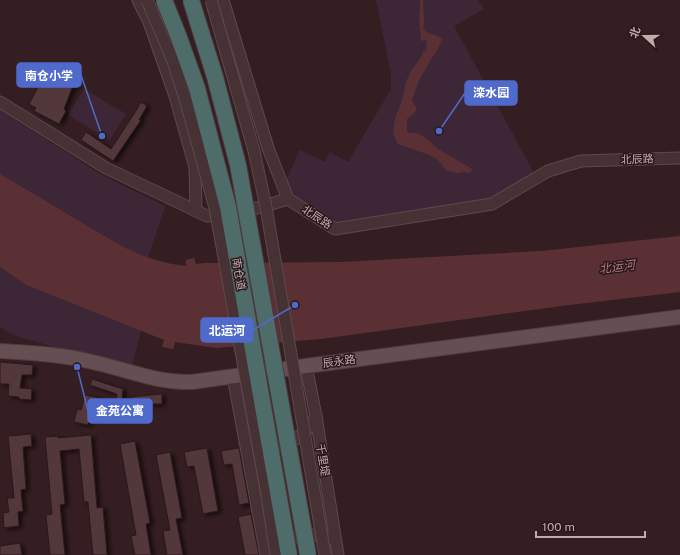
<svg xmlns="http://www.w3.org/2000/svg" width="680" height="555" font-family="'Public Sans','Noto Sans SC',sans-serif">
<defs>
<filter id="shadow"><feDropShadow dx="3.5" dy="2" stdDeviation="2" flood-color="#0009"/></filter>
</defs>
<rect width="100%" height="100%" fill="#351e21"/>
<g fill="#3d2737">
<path d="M376 0H478L484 9 454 26 534 173 493 199 339 224 296 197 285 182 300 150 325 162 330 152 348 162 391 89V74Z"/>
<path d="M84 89 126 114 110 140 68 115Z"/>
<path d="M0 110 100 174 165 206 148 258 115 243 0 174Z"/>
<path d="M0 267 26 285 141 331 131 369 13 335 0 327Z"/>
</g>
<g fill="#5b3035">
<path d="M420 0H423L424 20 423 29C429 36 437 33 442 39 438 51 430 59 425 70 419 79 415 90 412 100L417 109 415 112 407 119V131L410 133H417L426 138 438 149 472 169 471 172 468 173 463 172 457 173 446 170 437 159 427 154 398 144 393 133 395 118 402 101 406 82 411 71 422 56 423 52 427 51 426 40 421 41 419 16 420 9Z"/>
<path d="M0 174C25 189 50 203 74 218 111 240 143 262 186 266V260L194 258 196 264 205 263 342 262 541 251 680 236V292L569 305 321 339 216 348 175 342 173 349 162 347 164 340 26 285 0 267Z"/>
</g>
<g fill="#53373b" stroke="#2c191c" filter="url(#shadow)">
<path d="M50 65 63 72 62 74 77 81 74 88H72L64 109 66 111 59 124 34 111 36 108 29 104Z"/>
<path d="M141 102 147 106 139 120H141L113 161 81 140 86 132 111 149 136 111Z"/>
<path d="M0 362 33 365 32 375H22L20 388 32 389 31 400 19 399V397L8 396 9 384H0Z"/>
<path d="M92 379 123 389 120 420 114 419 117 394 90 385Z"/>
<path d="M162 394V404H149V403L129 397Z"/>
<path d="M85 395 99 398 97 420 89 419 88 425 74 422 77 409 81 410Z"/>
<path d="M31 434 32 446 23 447 26 489 21 490 23 511 18 512 19 526 4 528 3 513 9 512 7 498H14L8 436Z"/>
<path d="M91 435 97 508 103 507 107 555H93L88 502H84L79 449 60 451 65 504 60 505 65 555H50L46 515 52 514 45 437 58 436V438Z"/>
<path d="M135 441 150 523 146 524 151 555H135L131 536 136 535 120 444Z"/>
<path d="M207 448 218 511 203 514 194 466 187 467 184 452Z"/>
<path d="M239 448 249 503 239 505 232 464 224 465 221 451Z"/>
<path d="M170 452 182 518 176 519 183 555H167L163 531 170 530 156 455Z"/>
<path d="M251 514 259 555H245L238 517Z"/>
<path d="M20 543 22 555H0V546Z"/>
</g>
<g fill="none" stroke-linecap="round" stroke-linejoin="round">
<defs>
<g id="minor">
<path d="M138 0 149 22 175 96 195 167 196 211"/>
<path d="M223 0 268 148 288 199"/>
<path d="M0 102 106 168 207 216 240 213 288 199 335 229 492 204 548 171 581 161 680 158"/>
<path d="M306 366 316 416 338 555"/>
<path d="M233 376 266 555"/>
<path d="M264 444C288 448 305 437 316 416"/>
<path d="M281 543C295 535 315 532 330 539"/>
</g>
<path id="major" d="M0 351C30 353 59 354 88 361 123 368 155 383 192 382L306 366 680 317"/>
</defs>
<use href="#minor" stroke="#5e494c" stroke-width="13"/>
<use href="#major" stroke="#4f3b3d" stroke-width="16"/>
<use href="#minor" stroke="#463234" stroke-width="11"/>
<use href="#major" stroke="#664f52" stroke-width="14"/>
<defs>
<g id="minor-bridge">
<path d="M147 0 173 61 186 102 215 208 266 489 276 555"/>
<path d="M211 0 254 151 266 207 325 555"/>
</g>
<g id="highway-bridge">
<path d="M164 0 178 35 197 88 228 207 289 555"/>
<path d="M191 0 215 77 238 165 308 555"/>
</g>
</defs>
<use href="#minor-bridge" stroke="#5e494c" stroke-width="13" stroke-linecap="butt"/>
<use href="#highway-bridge" stroke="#4d393c" stroke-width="18" stroke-linecap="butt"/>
<use href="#minor-bridge" stroke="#463234" stroke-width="11"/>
<use href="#highway-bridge" stroke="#4e6c69" stroke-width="16"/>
</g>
<g text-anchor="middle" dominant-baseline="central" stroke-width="3" stroke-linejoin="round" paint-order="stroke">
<g font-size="11" fill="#c3abad" stroke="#2a171a">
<text transform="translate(637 159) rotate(-2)">北辰路</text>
<text transform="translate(317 217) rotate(33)">北辰路</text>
<text transform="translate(239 274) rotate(80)">南仓道</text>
<text transform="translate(339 361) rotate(-8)">辰永路</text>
<text transform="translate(323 460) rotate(81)">千里堤</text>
</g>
<g font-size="12" font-style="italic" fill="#b27a82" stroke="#2a171a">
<text transform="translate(617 267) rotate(-7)">北运河</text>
</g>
</g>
<path fill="none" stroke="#4f6acb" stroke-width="1.5" d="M102 136L81 75M439 131L465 93M295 305L253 330M77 367L88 411"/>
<g fill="#4f6acb" stroke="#2a171a" stroke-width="1.5">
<circle cx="102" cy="136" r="4"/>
<circle cx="439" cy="131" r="4"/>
<circle cx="295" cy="305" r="4"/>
<circle cx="77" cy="367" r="4"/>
</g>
<g fill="#4f6acb" stroke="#4f6acb" stroke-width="1.5">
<rect x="17" y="63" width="64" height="24" rx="4"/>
<rect x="465" y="81" width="52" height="24" rx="4"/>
<rect x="201" y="318" width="52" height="24" rx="4"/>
<rect x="88" y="399" width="64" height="24" rx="4"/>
</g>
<g font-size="12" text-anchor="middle" font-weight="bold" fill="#fff">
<text x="49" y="80">南仓小学</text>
<text x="491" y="97">滦水园</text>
<text x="227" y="335">北运河</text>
<text x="120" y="415">金苑公寓</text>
</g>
<g transform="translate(644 36) rotate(291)" stroke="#2a171a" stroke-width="3" paint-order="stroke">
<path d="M0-3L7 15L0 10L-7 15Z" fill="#c3abad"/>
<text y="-6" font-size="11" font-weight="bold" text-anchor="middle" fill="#c3abad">北</text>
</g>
<path d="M536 531v6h109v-6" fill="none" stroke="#c3abad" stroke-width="2"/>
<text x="542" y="531" font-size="12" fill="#c3abad" stroke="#2a171a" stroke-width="3" paint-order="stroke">100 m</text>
</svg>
